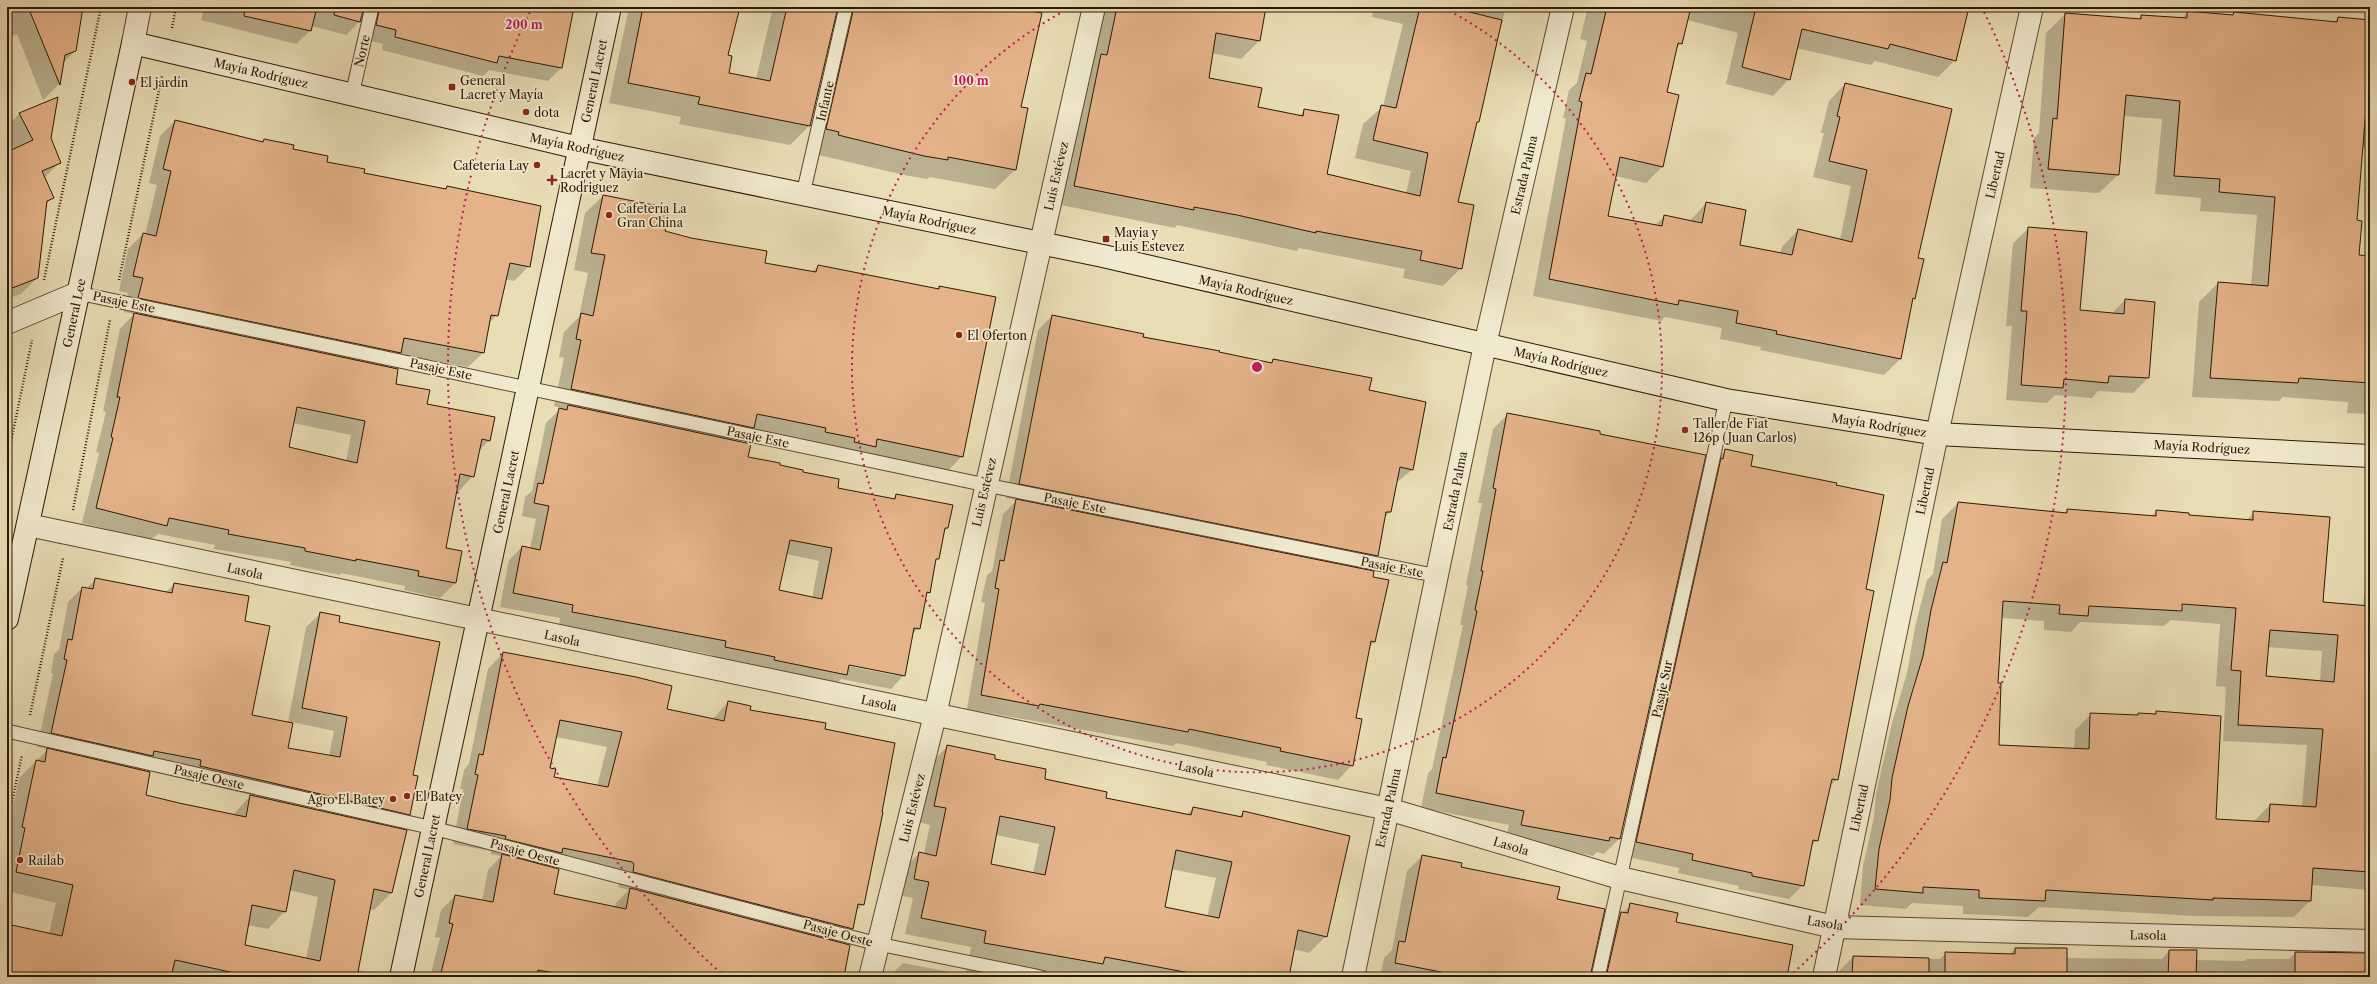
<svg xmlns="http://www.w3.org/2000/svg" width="2377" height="984" font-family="'Libre Caslon Text',serif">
<rect width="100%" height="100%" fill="#e9ddb5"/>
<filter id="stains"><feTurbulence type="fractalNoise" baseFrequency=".005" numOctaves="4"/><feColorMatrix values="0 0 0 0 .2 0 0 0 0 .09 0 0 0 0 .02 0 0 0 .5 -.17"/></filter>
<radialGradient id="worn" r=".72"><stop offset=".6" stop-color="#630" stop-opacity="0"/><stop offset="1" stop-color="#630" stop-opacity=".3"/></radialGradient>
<g fill="#0003" fill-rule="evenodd">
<path d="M7 7H82L75 51 63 63 59 84 43 100 17 34 7 38Z"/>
<path d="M204 7H573L561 68 548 81 489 70 483 76 382 50 383 44 363 39 367 19 361 14 360 21 346 35 311 26 310 31 296 44 201 20Z"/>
<path d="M629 7H739L726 56 728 74 756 79 773 7H1040L1020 107 1015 170 995 189 930 177 927 179 904 175 819 155 820 151 807 149 835 29 833 24 809 126 790 145 679 124 681 117 609 103Z"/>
<path d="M1102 7H1257L1259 41 1241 59 1211 53 1208 79 1257 108 1299 116 1305 110 1326 175 1406 194 1411 171 1355 158 1363 124 1383 106 1403 24 1372 17 1374 7H1506L1457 203 1461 268 1443 286 1403 278 1405 269 1299 248 1297 251 1177 225 1175 228 1056 204Z"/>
<path d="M1588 7H1955V60L1938 77 1875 61 1871 65 1796 48 1789 79 1773 96 1726 84 1738 33 1687 20 1681 43 1676 49 1665 93 1678 96 1662 167 1646 183 1615 176 1607 217 1654 226 1664 217 1689 222 1706 203 1739 246 1780 253 1782 247 1798 230 1840 240 1851 186 1813 177 1824 133H1821L1829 101 1845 84 1917 259 1914 298 1911 301 1900 359 1884 375 1760 350 1761 347 1720 339 1722 328 1665 317 1661 321 1533 296 1566 118H1563L1569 90 1577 83 1587 41 1580 39Z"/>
<path d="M2188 12 2232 16 2234 13 2334 22 2338 18 2370 21V149L2362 148 2356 221 2357 265 2370 266V414L2347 413 2348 402 2283 397 2279 401 2192 397 2199 302 2218 283 2251 286 2257 215 2200 211 2201 198 2155 194 2162 119 2123 116 2118 175 2099 193 2030 188 2034 138 2039 133 2046 33 2065 14 2137 20 2141 16 2181 19Z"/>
<path d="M19 114 50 138 60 162 44 178 53 197 45 205 37 278 21 294 7 299V153L14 150 7 137V126Z"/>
<path d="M175 121 262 142 264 140 363 174 444 190 447 187 529 266 514 281 505 279 497 315 488 324 483 353 468 367 399 354 386 367 394 384 489 440 478 452 473 476 459 491 456 490 445 548 461 552 455 583 440 598 404 590 405 586 341 573 340 575 290 565 291 562 214 549 215 545 158 534 151 540 82 523 99 453 96 452 106 412 103 411 120 329 134 314 124 312 128 293 119 291 128 249 143 234 145 235 157 185 149 183 160 136ZM293 423 351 435 346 462 288 448ZM455 474H463V476Z"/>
<path d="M603 196 664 232 764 263 811 273 818 266 936 290 940 287 962 456 945 474 748 433 739 442 747 458 802 473 837 488 893 499 897 495 947 528 943 532 929 592 925 596 919 628 911 635 904 675 891 689 841 679 832 688 712 660 713 655 559 625 560 618 500 607 509 560 522 547 530 549 536 519 522 516 525 497 532 491 546 423 561 408 554 406 564 358 559 357 564 332 579 317 588 273 574 270 585 213ZM786 554 819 561 812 598 778 591ZM844 663 895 673V675L843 665Z"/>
<path d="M2029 228 2079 311 2111 314 2125 300 2148 378 2133 393 2098 391 2092 398 2055 395 2047 403 2006 400 2012 326H2006L2013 243Z"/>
<path d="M1052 316 1218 353 1270 363 1274 360 1368 391 1412 470 1396 483 1390 512 1384 518 1377 555 1362 570 1372 578 1374 642 1369 647 1355 719 1352 765 1338 780 1266 765 1267 762 1176 743 1173 746 967 709 985 603 981 602 987 575 992 571 1003 514 1017 500 1006 498 1038 330Z"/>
<path d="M13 355 7 399V358Z"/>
<path d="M1508 414 1619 839 1604 854 1597 852 1593 856 1506 839 1509 825 1421 808 1428 773 1432 769 1463 625H1460L1468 586 1466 585 1482 503H1478L1493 429Z"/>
<path d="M1726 450 1750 466 1835 486 1865 590 1837 779 1829 787 1817 840 1810 847 1803 885 1789 899 1738 889 1739 886 1678 873 1679 868 1623 856 1712 464Z"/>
<path d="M1958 503 2064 514 2067 510 2151 517 2156 511 2188 516 2246 521 2254 512 2322 603 2363 607 2370 537V890L2311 885 2310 901 2294 917 2195 916 2039 907 2028 917 1963 914V906L1912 903 1906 909 1860 905 1863 866 1874 817 1876 794 1892 723 1907 673 1915 627 1927 580 1933 574 1942 519ZM2001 618 2044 621V630L2071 632 2080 622 2164 626 2171 620 2220 624 2216 686 2226 687 2223 741 2307 745 2302 807 2270 805 2254 821 2215 820 2156 712 2154 715 2138 714 2136 716 2091 714 2075 730 2074 750 1998 746 1996 684ZM2267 647 2322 651 2320 681 2265 677Z"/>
<path d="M95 580 165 593 174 584 243 622 251 716 288 723 306 627 321 613 338 623 412 776 409 814 395 829 391 893 374 910 369 909 358 970 379 975 378 977H7V927L49 934 56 903 7 891V835L19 778 48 749 37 747 53 674 51 673 54 654 59 650 68 602 82 588 86 589ZM292 722 334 731 329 756 287 748ZM143 765 187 774 186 780 251 795 233 815 145 796 138 770ZM289 890 318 897 306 959 244 945 247 925 268 929 285 911Z"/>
<path d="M503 653 665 710 713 719 728 702 749 710 824 730 863 904 856 911 852 929 838 943 843 977H430L440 938 435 937 441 910 455 896 482 901 488 870 501 856 491 854V851L453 844 463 789H460L464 770 469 764 488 669ZM556 737 607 747 597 786 553 777 549 769ZM551 863 619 880 618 887 629 890 616 903 615 907 553 895 547 867Z"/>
<path d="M948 746 993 760 1043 780 1105 799 1186 815 1193 808 1239 817 1244 812 1326 936 1309 953 1293 949 1288 977H975L977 975 966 973 971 947 905 934 913 898 898 895 903 870 919 853 924 854 930 825 918 822 931 763ZM996 835 1039 844 1033 874 990 865ZM1171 869 1216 878 1207 917 1164 908Z"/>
<path d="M1422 856 1556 900 1589 977H1380L1384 958 1392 950 1407 871Z"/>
<path d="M1631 905 1675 923 1786 977H1595L1605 928Z"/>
<path d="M2015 949 2066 958 2162 959 2169 951 2196 960 2244 961 2247 959H2289L2295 953 2370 977H1839V971L1853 957 1940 959 1946 953 2009 955Z"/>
<path d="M903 963 975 977H889Z"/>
</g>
<g fill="#e5b389" stroke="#2e1702" fill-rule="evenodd">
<path d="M28 7H83L76 51 65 55 60 85Z"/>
<path d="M245 7H317L311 31 244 16Z"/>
<path d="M335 7H364L360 22 334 15Z"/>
<path d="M380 7H574L562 68 499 56 497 63 395 37 396 30 376 25Z"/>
<path d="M643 7H740L728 55 732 56 729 73 770 81 787 7H838L810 126 698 104 700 97 628 83Z"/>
<path d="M854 7H1010L1042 13 1021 107 1028 108 1016 170 948 157V160L924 156 838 135 839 132 826 129Z"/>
<path d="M1117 7H1266L1260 41 1216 33 1209 78 1262 88 1258 107 1303 116 1304 109 1339 115 1327 174 1420 196 1428 153 1373 140 1381 105 1396 108 1420 7H1449L1502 20 1479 122H1477L1458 202 1474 205 1462 269 1420 260 1422 251 1316 231V233L1237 215 1194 207V210L1074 186 1101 54 1107 55Z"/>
<path d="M1607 7H1691L1682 44 1678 43 1667 92 1679 95 1663 167 1620 157 1608 216 1662 226 1664 215 1702 223 1706 202 1746 210 1740 245 1792 255 1798 229 1852 242 1867 170 1829 161 1840 117 1837 116 1845 83 1952 109 1918 258 1924 259 1915 299 1913 298 1901 359 1776 334 1777 331 1736 323 1738 311 1679 300 1678 305 1549 279 1582 102 1579 101 1586 73 1591 74Z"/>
<path d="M1756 7H1969L1956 61 1890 44 1888 49 1802 29 1790 80 1742 67Z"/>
<path d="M2187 11 2233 15 2234 12 2337 22 2338 17 2370 20V59L2357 220 2362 221 2359 255 2370 256V383L2299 378 2298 383 2210 378 2218 282 2268 286 2275 197 2219 192 2220 179 2174 176 2180 101 2126 95 2119 175 2048 169 2053 118 2057 119 2065 13 2141 19V15L2187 18Z"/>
<path d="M58 97 51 138 61 163 42 171 54 198 47 201 38 278 7 290V152L33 140 19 113Z"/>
<path d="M175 120 263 142 264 139 294 145 293 149 328 156 327 162 365 169 364 173 446 189 447 186 541 206 530 267 510 263 498 316 491 315 484 353 404 338 401 353 138 298 143 278 133 276 143 233 156 236 171 171 163 169Z"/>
<path d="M603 195 669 208 665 231 691 238 767 251 765 263 816 272 818 265 939 289V286L996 297 963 457 877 439 876 447 854 442 855 438 825 432 826 428 757 414 754 428 571 389 581 340 576 339 581 313 593 316 605 255 591 253Z"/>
<path d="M2028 227 2087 232 2080 310 2124 314 2125 299 2155 302 2149 378 2109 376 2108 383 2064 379 2063 388 2021 385 2027 311H2021Z"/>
<path d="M134 313 398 369 396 384 430 390 427 404 495 417 490 441 482 439 474 477 460 474 446 548 462 551 456 583 418 576 419 571 356 559V561L305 551V548L228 534 229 530 169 518 167 526 96 508 113 438 111 437 120 397H117ZM297 407 365 421 357 463 289 447Z"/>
<path d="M1052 315 1144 334 1143 337 1220 351 1219 352 1272 363 1273 359 1372 378 1369 390 1426 402 1413 470 1400 467 1391 512H1386L1378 556 1019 484Z"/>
<path d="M568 405 751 444 748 457 780 463V465L803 470V472L839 479 838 488 895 499 896 494 953 505 948 528H945L939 559H936L930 593 927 592 920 629 914 628 905 676 849 665 847 675 808 667 774 660 775 657 725 647 726 641 572 612 573 605 513 593 522 546 540 550 549 506 534 503 538 483 543 484 559 408 567 410ZM790 540 832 548 822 599 779 590Z"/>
<path d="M1507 413 1600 431V434L1706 455 1620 839 1610 837 1609 841 1521 825 1524 811 1436 793 1443 757 1446 758 1477 611 1475 610 1483 571H1481L1496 489 1493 488Z"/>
<path d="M1725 449 1753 455 1751 466 1837 483 1836 485 1884 495 1866 589 1874 591 1838 780 1832 779 1818 841 1813 840 1804 886 1752 876V873L1692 860 1693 854 1636 842 1721 458 1723 459Z"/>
<path d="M1016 499 1374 571 1373 577 1389 580 1375 642 1371 641 1356 718 1362 719 1353 766 1280 751 1281 748 1189 729 1188 732 1072 710 1040 704 1039 706 981 695 999 589 995 588 1000 560 1004 561Z"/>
<path d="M1958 502 2067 513V509L2156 516V510L2189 513V515L2253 520V511L2330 517 2323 602 2370 606V872L2313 868 2311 901 2213 898V900L2046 890 2045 901 1979 898V890L1923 887V893L1875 889 1879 849 1890 800 1892 778 1908 706 1923 656 1931 610 1943 562 1947 563ZM2003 601 2060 605 2059 614 2088 616 2089 606 2182 611V604L2236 608 2231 670 2241 671 2238 725 2323 729 2316 807 2270 804 2269 822 2216 819 2221 716 2156 711V714L2138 713V715L2090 713 2089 749 1999 745 2001 683H1998ZM2270 630 2338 635 2334 682 2266 676Z"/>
<path d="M95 578 172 593 174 583 249 596 245 621 270 626 252 715 293 723 288 748 340 757 347 717 302 708 320 612 340 616 339 622 440 642 413 775 418 776 410 815 200 766 201 760 154 751 153 756 51 733 67 660 64 659 68 639 72 640 82 587 93 589Z"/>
<path d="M503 652 636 677 672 686 667 709 724 721 728 701 751 706 750 710 826 723 825 729 895 743 882 812H883L864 905 858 904 853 929 633 872 634 864 632 862 563 848 562 853 505 839 506 836 467 829 478 775 475 774 479 754 483 755ZM560 720 622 732 608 787 554 777 556 769 550 768Z"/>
<path d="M947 745 995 755V759L1046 769 1045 779 1107 792 1106 798 1191 815 1193 807 1242 817 1243 811 1350 836 1327 937 1298 930 1289 977H1194L1195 974 1105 957 1103 964 984 943 986 931 921 918 929 882 914 879 919 852 936 856 946 808 934 806ZM1000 816 1055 827 1045 875 991 864ZM1176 850 1232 862 1219 918 1165 907Z"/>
<path d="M47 748 150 772 146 795 179 803 246 817 250 795 407 830 392 893 374 889 357 977H253L175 960 171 977H7V924L62 936 73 885 16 872 25 828 22 827 36 760 45 762ZM294 870 335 880 320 961 245 945 252 905 286 912Z"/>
<path d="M502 854 559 869 554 894 626 909 630 888 850 945 844 977H576L538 970 537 977H440L453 924 449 923 455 895 493 902Z"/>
<path d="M1422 855 1462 863 1461 867 1560 887 1557 899 1605 909 1590 977H1466L1395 963 1399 941 1405 942Z"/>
<path d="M1630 903 1678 913 1676 922 1793 945 1787 977H1606L1621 912 1628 913Z"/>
<path d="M2015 948H2067V977H1945V952L2015 954Z"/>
<path d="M2169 950H2197L2196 977H2168Z"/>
<path d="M2295 952 2370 953V977H2295Z"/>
<path d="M1853 956 1929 958V977H1852Z"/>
</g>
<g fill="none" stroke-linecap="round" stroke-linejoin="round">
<defs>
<g id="service">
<path d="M352 95 372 7"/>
<path d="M803 194 846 7"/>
<path d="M78 293 986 485 1438 576"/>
<path d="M7 731 433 828 878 944 1041 977"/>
<path d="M1598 977 1726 400"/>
</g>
<g id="minor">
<path d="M7 323 78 293"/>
<path d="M28 525 1388 809 1620 878 1834 927 2370 941"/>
<path d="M870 977 935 715 1094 7"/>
<path d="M1353 977 1485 345 1563 7"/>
<path d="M1824 977 1937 434 2032 7"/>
</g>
<path id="tertiary" d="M133 43 140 7"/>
<g id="secondary">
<path d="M7 619 133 43 579 148 1103 256 1726 400 1937 434 2370 456"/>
<path d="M401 977 610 7"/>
</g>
</defs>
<use href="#service" stroke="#5d482f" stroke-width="15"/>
<use href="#minor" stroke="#5d482f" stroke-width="24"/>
<use href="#tertiary" stroke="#5d482f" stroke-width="24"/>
<use href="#secondary" stroke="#2e1702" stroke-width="24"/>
<g stroke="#2e1702" stroke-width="2.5" stroke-dasharray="1 2" stroke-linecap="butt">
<path d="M172 28 176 7"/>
<path d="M44 280 101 7"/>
<path d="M119 280 162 76"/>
<path d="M7 461 32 340"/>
<path d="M73 510 110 320"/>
<path d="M30 715 63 558"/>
<path d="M7 825 22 755"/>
</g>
<use href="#service" stroke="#f1e9cf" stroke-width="13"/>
<use href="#minor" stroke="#f1e9cf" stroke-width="22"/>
<use href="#tertiary" stroke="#f1e9cf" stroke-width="22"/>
<use href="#secondary" stroke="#f1e9cf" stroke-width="22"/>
</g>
<g fill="none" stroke="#c2185b" stroke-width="2" stroke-dasharray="2 4">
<path d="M1444 8A405 405 0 1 1 1070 8"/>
<path d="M721 973A809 809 0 0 1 530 12M1984 12A809 809 0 0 1 1793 973"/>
</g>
<g fill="#8f2418" stroke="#f1e9cf" stroke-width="1.5">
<circle cx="132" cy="82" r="4"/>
<rect x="448" y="83" width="8" height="8" rx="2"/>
<circle cx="526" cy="112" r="4"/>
<circle cx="537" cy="165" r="4"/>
<path d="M550 174h4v4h4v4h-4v4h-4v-4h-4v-4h4z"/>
<circle cx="609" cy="215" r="4"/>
<rect x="1102" y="235" width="8" height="8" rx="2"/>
<circle cx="959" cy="335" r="4"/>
<circle cx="1685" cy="430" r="4"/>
<circle cx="407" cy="796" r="4"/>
<circle cx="393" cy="799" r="4"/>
<circle cx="20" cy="860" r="4"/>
</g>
<g text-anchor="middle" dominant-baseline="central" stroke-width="3.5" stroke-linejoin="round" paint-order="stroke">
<g font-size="12" fill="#2e1702" stroke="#f1e9cf">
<text transform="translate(362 51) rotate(-77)">Norte</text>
<text transform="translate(261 73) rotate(13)">Mayía Rodríguez</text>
<text transform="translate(594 81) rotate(-78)">General Lacret</text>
<text transform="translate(825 101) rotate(-77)">Infante</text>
<text transform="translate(577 147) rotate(12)">Mayía Rodríguez</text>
<text transform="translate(1524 175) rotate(-77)">Estrada Palma</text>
<text transform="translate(1995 175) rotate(-77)">Libertad</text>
<text transform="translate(1056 176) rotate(-77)">Luis Estévez</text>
<text transform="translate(929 220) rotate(12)">Mayía Rodríguez</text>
<text transform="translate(1246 290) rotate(13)">Mayía Rodríguez</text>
<text transform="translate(124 302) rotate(12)">Pasaje Este</text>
<text transform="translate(74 313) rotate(-78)">General Lee</text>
<text transform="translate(1561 362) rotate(13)">Mayía Rodríguez</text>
<text transform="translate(441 369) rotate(12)">Pasaje Este</text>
<text transform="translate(1879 425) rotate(9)">Mayía Rodríguez</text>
<text transform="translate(758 437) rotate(12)">Pasaje Este</text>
<text transform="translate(2202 447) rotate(3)">Mayía Rodríguez</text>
<text transform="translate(1455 491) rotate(-79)">Estrada Palma</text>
<text transform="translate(1925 491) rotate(-78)">Libertad</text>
<text transform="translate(506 492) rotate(-78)">General Lacret</text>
<text transform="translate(984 492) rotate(-77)">Luis Estévez</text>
<text transform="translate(1075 503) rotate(11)">Pasaje Este</text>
<text transform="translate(1392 567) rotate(11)">Pasaje Este</text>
<text transform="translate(245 571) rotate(12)">Lasola</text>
<text transform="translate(562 638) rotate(12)">Lasola</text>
<text transform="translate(1662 689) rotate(-78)">Pasaje Sur</text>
<text transform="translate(879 703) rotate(12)">Lasola</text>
<text transform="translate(1196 769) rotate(12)">Lasola</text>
<text transform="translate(209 777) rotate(13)">Pasaje Oeste</text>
<text transform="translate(912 808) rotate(-76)">Luis Estévez</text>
<text transform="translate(1388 808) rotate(-78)">Estrada Palma</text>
<text transform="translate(1859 808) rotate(-78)">Libertad</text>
<text transform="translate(1511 846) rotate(17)">Lasola</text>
<text transform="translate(525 852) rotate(15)">Pasaje Oeste</text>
<text transform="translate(427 856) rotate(-78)">General Lacret</text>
<text transform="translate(1825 923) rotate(9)">Lasola</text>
<text transform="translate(838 933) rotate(15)">Pasaje Oeste</text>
<text transform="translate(2148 935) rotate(1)">Lasola</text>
</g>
<g font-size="12" fill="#2e1702" stroke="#f1e9cf" text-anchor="start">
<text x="460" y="80">General<tspan x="460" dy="14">Lacret y Mayía</tspan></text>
<text x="140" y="82">El jardín</text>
<text x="534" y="112">dota</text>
<text x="529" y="165" text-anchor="end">Cafetería Lay</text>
<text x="560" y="173">Lacret y Mayia<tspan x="560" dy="14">Rodriguez</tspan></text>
<text x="617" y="208">Cafetería La<tspan x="617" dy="14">Gran China</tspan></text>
<text x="1114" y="232">Mayia y<tspan x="1114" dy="14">Luis Estevez</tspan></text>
<text x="967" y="335">El Oferton</text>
<text x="1693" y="423">Taller de Fiat<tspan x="1693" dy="14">126p (Juan Carlos)</tspan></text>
<text x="415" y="796">El Batey</text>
<text x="385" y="799" text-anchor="end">Agro El Batey</text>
<text x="28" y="860">Railab</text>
</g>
</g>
<circle cx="1257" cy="367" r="6" fill="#c2185b" stroke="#f1e9cf" stroke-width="2"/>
<g font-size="12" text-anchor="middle" font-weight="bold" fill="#c2185b" stroke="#f1e9cf" stroke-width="3.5" stroke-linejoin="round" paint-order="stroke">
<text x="524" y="29">200 m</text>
<text x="971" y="85">100 m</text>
</g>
<rect width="2377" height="984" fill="none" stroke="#e9ddb5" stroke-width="24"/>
<rect x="8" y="8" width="2361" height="968" fill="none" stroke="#2e1702" stroke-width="2"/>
<rect x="12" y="12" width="2353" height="960" fill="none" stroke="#2e1702"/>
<rect width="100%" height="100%" filter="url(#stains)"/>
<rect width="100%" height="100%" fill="url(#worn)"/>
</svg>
